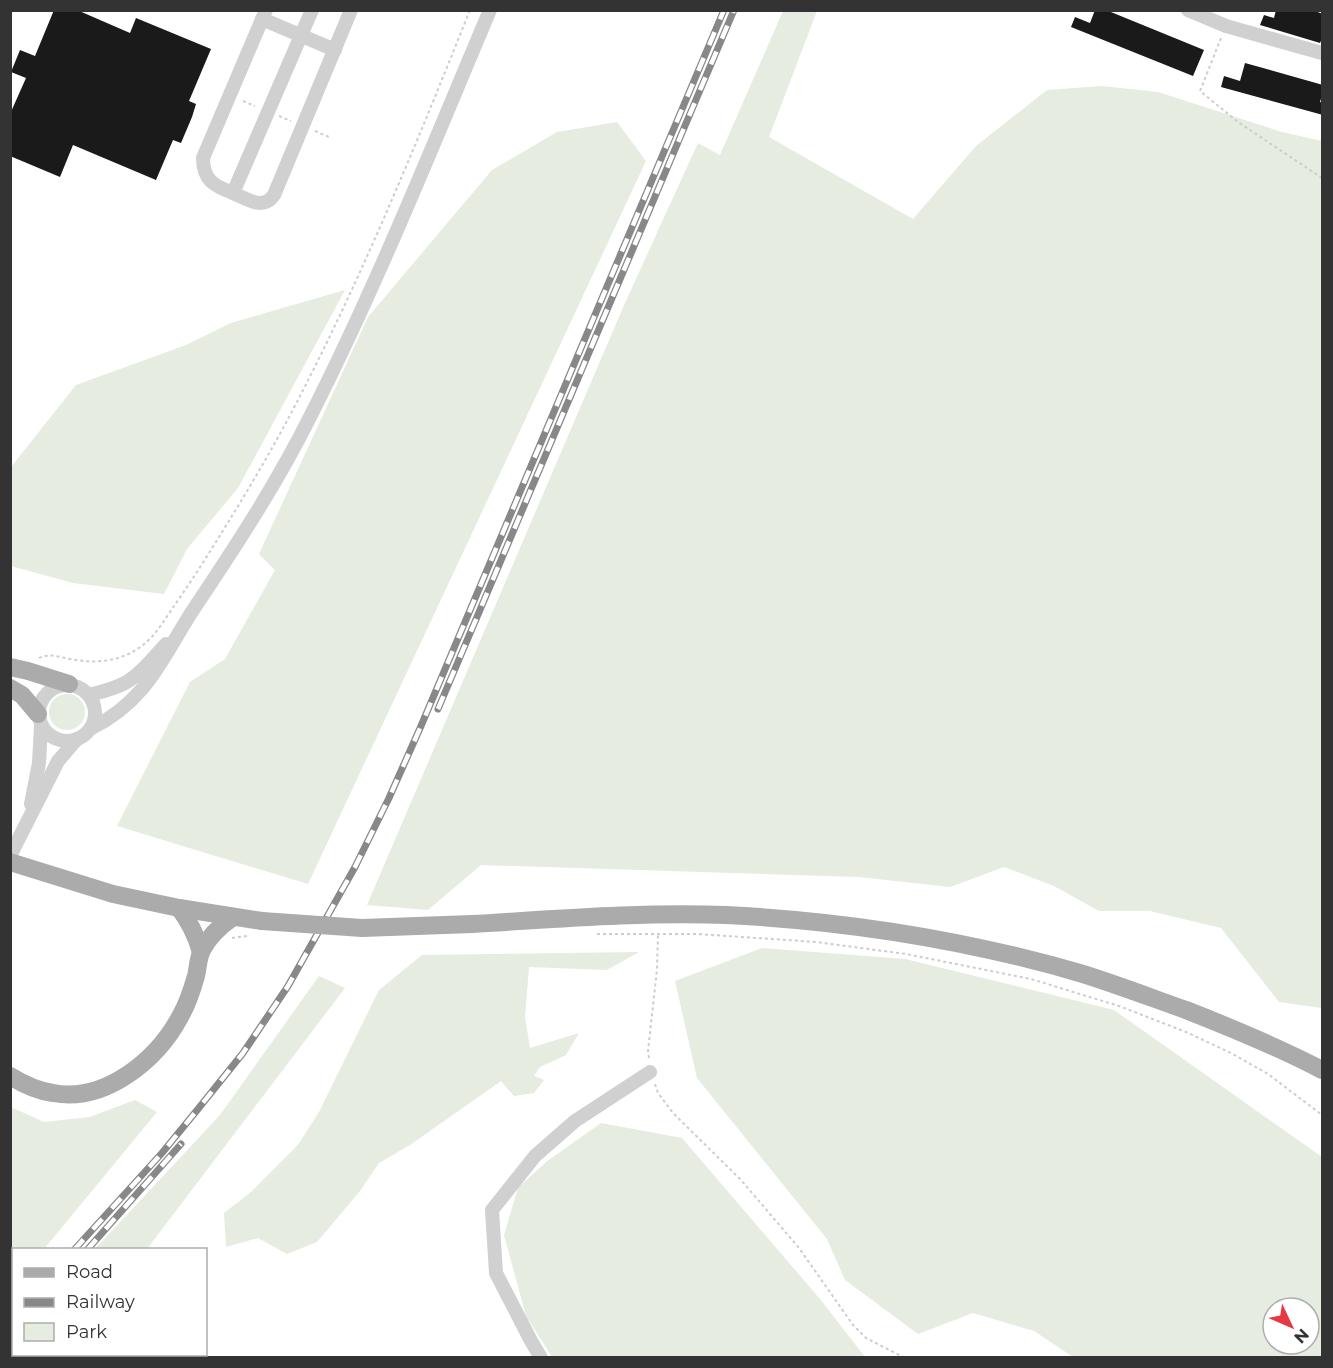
<svg xmlns="http://www.w3.org/2000/svg" width="1333" height="1368" font-family="Montserrat,sans-serif">
<rect width="100%" height="100%" fill="#fff"/>
<g fill="#e6ecdf" fill-rule="evenodd">
<path d="M783 11H817L769 137 913 219 976 146 1047 90 1102 86 1158 92 1282 132 1322 141V1008L1279 1002 1221 928 1150 911H1099L1054 886 1004 867 950 887 859 877 481 865 428 910 367 905 625 303 698 143 720 155Z"/>
<path d="M617 122 646 161 308 884 117 826 190 682 225 659 275 570 259 554 368 317 492 170 557 132Z"/>
<path d="M345 290 238 488 187 549 164 594 73 583 11 566V467L76 385 186 345 231 323Z"/>
<circle cx="67" cy="712" r="18"/>
<path d="M762 948 905 959 1114 1010 1322 1157V1357H1073L1034 1331 973 1313 918 1334 845 1280 827 1239 697 1078 675 981ZM1273 1308H1309V1344H1273Z"/>
<path d="M639 952 607 970 529 967 525 1017 530 1048 579 1033 566 1055 540 1067 534 1076 544 1080 534 1093 514 1096 501 1081 410 1145 379 1163 360 1191 317 1242 287 1254 258 1238 226 1247 224 1213 251 1192 298 1145 319 1112 379 990 422 955Z"/>
<path d="M319 976 345 988 147 1249H95L220 1115Z"/>
<path d="M135 1100 157 1112 44 1249 14 1250 13 1281 11 1285V1107L44 1122 90 1117Z"/>
<path d="M601 1123 682 1138 820 1299 865 1357H552L526 1316 504 1235 518 1188 546 1162Z"/>
<path d="M13 1338 14 1354H125L127 1357H11V1341Z"/>
</g>
<g fill="#1a1a1a">
<path d="M54 10H77L130 33 136 18 211 49 189 101 196 104 192 117 181 143 173 140 156 180 73 145 60 177 10 156V114L26 78 11 72 20 50 35 56Z"/>
<path d="M1095 10H1106L1204 50 1193 76 1071 27 1075 17 1090 23Z"/>
<path d="M1276 10H1312L1323 14V36L1320 43 1260 25 1264 15 1274 18Z"/>
<path d="M1245 63 1323 85V92L1320 102 1323 103V115L1221 87 1224 76 1240 81Z"/>
</g>
<g fill="none" stroke-linecap="round" stroke-linejoin="round">
<g stroke="#cdcdcd" stroke-width="2" stroke-dasharray="3 3" stroke-linecap="butt">
<path d="M1221 38 1200 91 1238 122 1322 178"/>
<path d="M243 101 255 106"/>
<path d="M279 116 291 121"/>
<path d="M315 131 329 137"/>
<path d="M39 658C49 653 59 657 70 659 96 664 121 662 143 645 156 635 165 619 174 606 188 586 201 566 214 545 244 497 274 447 300 396 364 272 418 140 470 10"/>
<path d="M597 934H697L816 942 906 954 1031 979 1119 1006 1186 1032 1231 1053 1268 1074 1322 1115"/>
<path d="M232 938 247 936"/>
<path d="M649 1058 648 1051 657 969 658 934"/>
<path d="M655 1084 658 1093 673 1113 741 1180 799 1248 853 1325 866 1338 905 1358"/>
</g>
<g stroke="#d0d0d0" stroke-width="14">
<path d="M312 10 233 193C247 199 263 211 274 195L351 10"/>
<path d="M1188 10 1226 26 1322 53"/>
<path d="M262 19 335 50"/>
<path d="M233 193C214 186 203 180 203 158L266 10"/>
<circle cx="67" cy="713" r="28"/>
<path d="M89 695C101 692 114 689 125 683 141 674 154 657 166 644"/>
<path d="M90 729C148 701 162 657 195 607 236 546 277 483 310 417 377 285 432 147 490 10"/>
<path d="M31 804 39 763 41 726"/>
<path d="M10 856 58 761 77 739"/>
<path d="M541 1358 530 1339 496 1273 492 1210 535 1156 575 1121 650 1072"/>
</g>
<g stroke="#ababab" stroke-width="18">
<path d="M10 667 28 671 69 684"/>
<path d="M10 688 22 695 38 714"/>
<path d="M10 862 113 894 179 908 262 921"/>
<path d="M179 908C190 922 196 935 201 952"/>
<path d="M472 924C557 919 642 912 726 915 846 921 967 940 1083 974 1118 985 1152 998 1186 1010 1232 1028 1278 1047 1322 1070"/>
<path d="M10 1076C23 1084 37 1091 53 1093 106 1103 158 1059 181 1015 188 1003 192 990 196 976 198 968 198 958 202 950 209 936 220 926 233 917"/>
</g>
<defs>
<g id="rail">
<path d="M438 709 734 10"/>
<path d="M74 1250 162 1153 198 1109 243 1053 288 986 355 867 389 798 421 726 724 10"/>
<path d="M87 1250 181 1144"/>
<path d="M10 1317 14 1314"/>
<path d="M10 1330 14 1327"/>
</g>
</defs>
<use href="#rail" stroke="#888" stroke-width="7"/>
<use href="#rail" stroke="#fff" stroke-width="4.5" stroke-dasharray="14" stroke-linecap="butt"/>
<path stroke="#ababab" stroke-width="18" d="M262 921 362 928 472 924"/>
</g>
<rect width="1333" height="1368" fill="none" stroke="#333333" stroke-width="24"/>
<rect x="12" y="1248" width="195" height="108" fill="#ffffff" stroke="#adadad" stroke-width="1.5"/>
<rect x="24" y="1268" width="30" height="9" fill="#ababab" stroke="#adadad" stroke-width="1.5"/>
<text x="66" y="1278" font-size="18" fill="#333333">Road</text>
<rect x="24" y="1298" width="30" height="9" fill="#888888" stroke="#adadad" stroke-width="1.5"/>
<text x="66" y="1308" font-size="18" fill="#333333">Railway</text>
<rect x="24" y="1323" width="30" height="18" fill="#e6ecdf" stroke="#adadad" stroke-width="1.5"/>
<text x="66" y="1338" font-size="18" fill="#333333">Park</text>
<g transform="translate(1291 1326) rotate(134)"><circle r="28" fill="#ffffff" stroke="#adadad" stroke-width="1.5"/>
<path d="M0-4.5L10 22L0 15L-10 22Z" fill="#e63946"/>
<text y="-9" font-size="16" font-weight="bold" text-anchor="middle" fill="#333333">N</text>
</g>
</svg>
